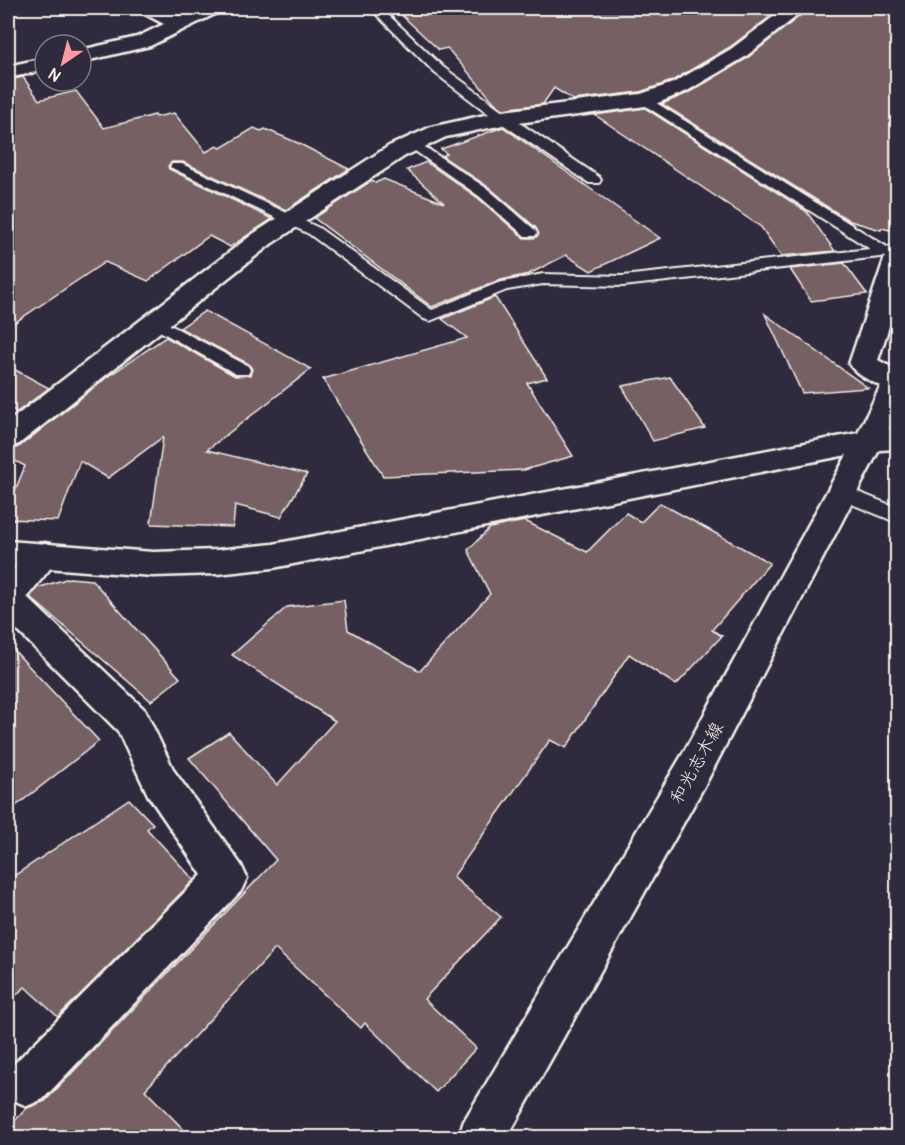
<svg xmlns="http://www.w3.org/2000/svg" width="905" height="1145" font-family="Pangolin,'Klee One',sans-serif">
<rect width="100%" height="100%" fill="#2f2a3d"/>
<filter id="ink" filterUnits="userSpaceOnUse"><feTurbulence type="fractalNoise" baseFrequency=".0167" numOctaves="2"/><feDisplacementMap in="SourceGraphic" scale="12" xChannelSelector="R" yChannelSelector="G"/><feConvolveMatrix kernelMatrix="1 2 1 2 8 2 1 2 1" color-interpolation-filters="sRGB"/></filter>
<g filter="url(#ink)">
<g fill="#766064" stroke="#f4f1e8" stroke-width="1.5">
<path d="M394 8H782L730 47 672 81 640 92 573 100 554 88 543 104 503 109 494 102 447 48 439 50Z"/>
<path d="M809 8H885L888 13 897 16V232L882 228 881 230 850 221 662 104 688 93 746 59Z"/>
<path d="M23 77 39 100 76 91 104 128 155 115 156 117 174 113 206 152 217 146 221 148 254 128 261 131 265 129 298 143 349 169 286 210 183 162H172L168 166 169 169 272 219 230 247 209 236 148 281 105 262 8 327V80Z"/>
<path d="M645 108 806 211 835 251 781 256 761 227 595 115Z"/>
<path d="M503 127 660 238 591 271 566 255 529 274 497 281 432 307 314 218 371 181 375 183 384 179 444 203 407 170 426 162 478 198 524 238H535L539 234 536 228 490 188 442 156 447 154 441 149Z"/>
<path d="M844 263 867 294 811 301 790 269Z"/>
<path d="M495 297 547 378 527 383 573 456 524 470 383 476 323 379 467 338 442 319Z"/>
<path d="M205 311 311 369 207 450 307 474 281 517 235 505 233 527 151 524 163 437 108 478 80 461 58 521 8 519V508L25 466 8 457V452L20 446 106 378 166 337 235 376 250 375 252 369 249 364 180 328Z"/>
<path d="M765 314 868 388 802 393Z"/>
<path d="M8 366 49 388 17 412 8 407Z"/>
<path d="M670 377 705 428 653 441 622 386Z"/>
<path d="M660 503 770 563 712 630 722 636 676 685 629 654 566 748 550 740 453 877 501 917 424 999 476 1048 436 1092 365 1023 361 1028 275 949 145 1090 191 1137H8V1128L27 1108 45 1101 276 860 189 758 229 732 277 785 335 721 232 655 287 607 344 600 348 630 420 671 490 594 468 550 490 528 525 521 587 552 626 513 641 522Z"/>
<path d="M69 578 92 580 180 678 151 701 30 597 37 588Z"/>
<path d="M8 644 99 741 8 812Z"/>
<path d="M129 799 153 824 147 829 194 880 58 1017 25 987 8 1003V880Z"/>
</g>
<g fill="none" stroke-linecap="round" stroke-linejoin="round">
<defs>
<g id="lane">
<path d="M370 8H381L443 67 508 115 599 177 601 180 599 183H589L498 121 435 73Z"/>
<path d="M645 96 887 247 898 246V255L623 286 543 284 507 290 430 321 424 319 309 234 170 167 172 164H182L319 228 432 310 498 283 543 274 623 276 870 249 641 103 639 100Z"/>
<path d="M413 139 489 190 535 230 537 233 535 236H525L479 196 408 146 406 143 408 140Z"/>
<path d="M155 317 248 366 250 370 248 374H236L149 325 147 322Z"/>
<path d="M843 486 898 508V523L837 498 834 493 837 488Z"/>
</g>
<g id="street">
<path d="M138 8H162L179 16 198 8H222L219 12 150 46 81 62V50L137 37 164 24 141 12Z"/>
<path d="M785 8H807L745 57 687 91 653 105 503 125 446 137 405 156 271 244 19 444 8 447V422L253 234 389 146 431 127 503 111 641 94 673 83 731 49Z"/>
<path d="M887 8H898V14L890 12Z"/>
<path d="M45 58V70L8 78V66Z"/>
<path d="M898 250V299L878 360 898 371 896 391C881 387 858 377 849 364L885 257 889 252Z"/>
<path d="M45 543 57 546 61 555 27 597 145 710 174 771 241 865 247 878 241 891 43 1099 27 1106 11 1099C6 1088 6 1078 11 1067L202 875 148 795 118 731 8 621V575L33 546Z"/>
</g>
<path id="secondary" d="M898 370V411L889 429H898V449L879 450 707 781 507 1138H458L464 1121 681 757 847 455 273 568 217 574 153 576 8 565V541L153 552 217 550 273 544 858 433 884 379 888 373Z"/>
</defs>
<use href="#lane" stroke="#f4f1e8" stroke-width="4"/>
<use href="#street" stroke="#f4f1e8" stroke-width="5"/>
<use href="#secondary" stroke="#f4f1e8" stroke-width="5"/>
<use href="#lane" fill="#2f2a3d" fill-rule="evenodd"/>
<use href="#street" fill="#2f2a3d" fill-rule="evenodd"/>
<use href="#secondary" fill="#2f2a3d" fill-rule="evenodd"/>
</g>
</g>
<g text-anchor="middle" dominant-baseline="central" stroke-width="4.5" stroke-linejoin="round" paint-order="stroke">
<g font-size="18" fill="#f4f1e8" stroke="#2f2a3d">
<text transform="translate(697 763) rotate(-61)">和光志木線</text>
</g>
</g>
<rect width="905" height="1145" fill="none" stroke="#2f2a3d" stroke-width="30"/>
<rect x="15" y="15" width="875" height="1115" fill="none" stroke="#f4f1e8" stroke-width="2" filter="url(#ink)"/>
<g transform="translate(63 63) rotate(215)"><circle r="28" fill="#2f2a3d" stroke="#7e7a81" stroke-width="1.5"/>
<path d="M0-4.5L10 22L0 15L-10 22Z" fill="#ff9aa2"/>
<text y="-9" font-size="16" font-weight="bold" text-anchor="middle" fill="#f4f1e8">N</text>
</g>
</svg>
